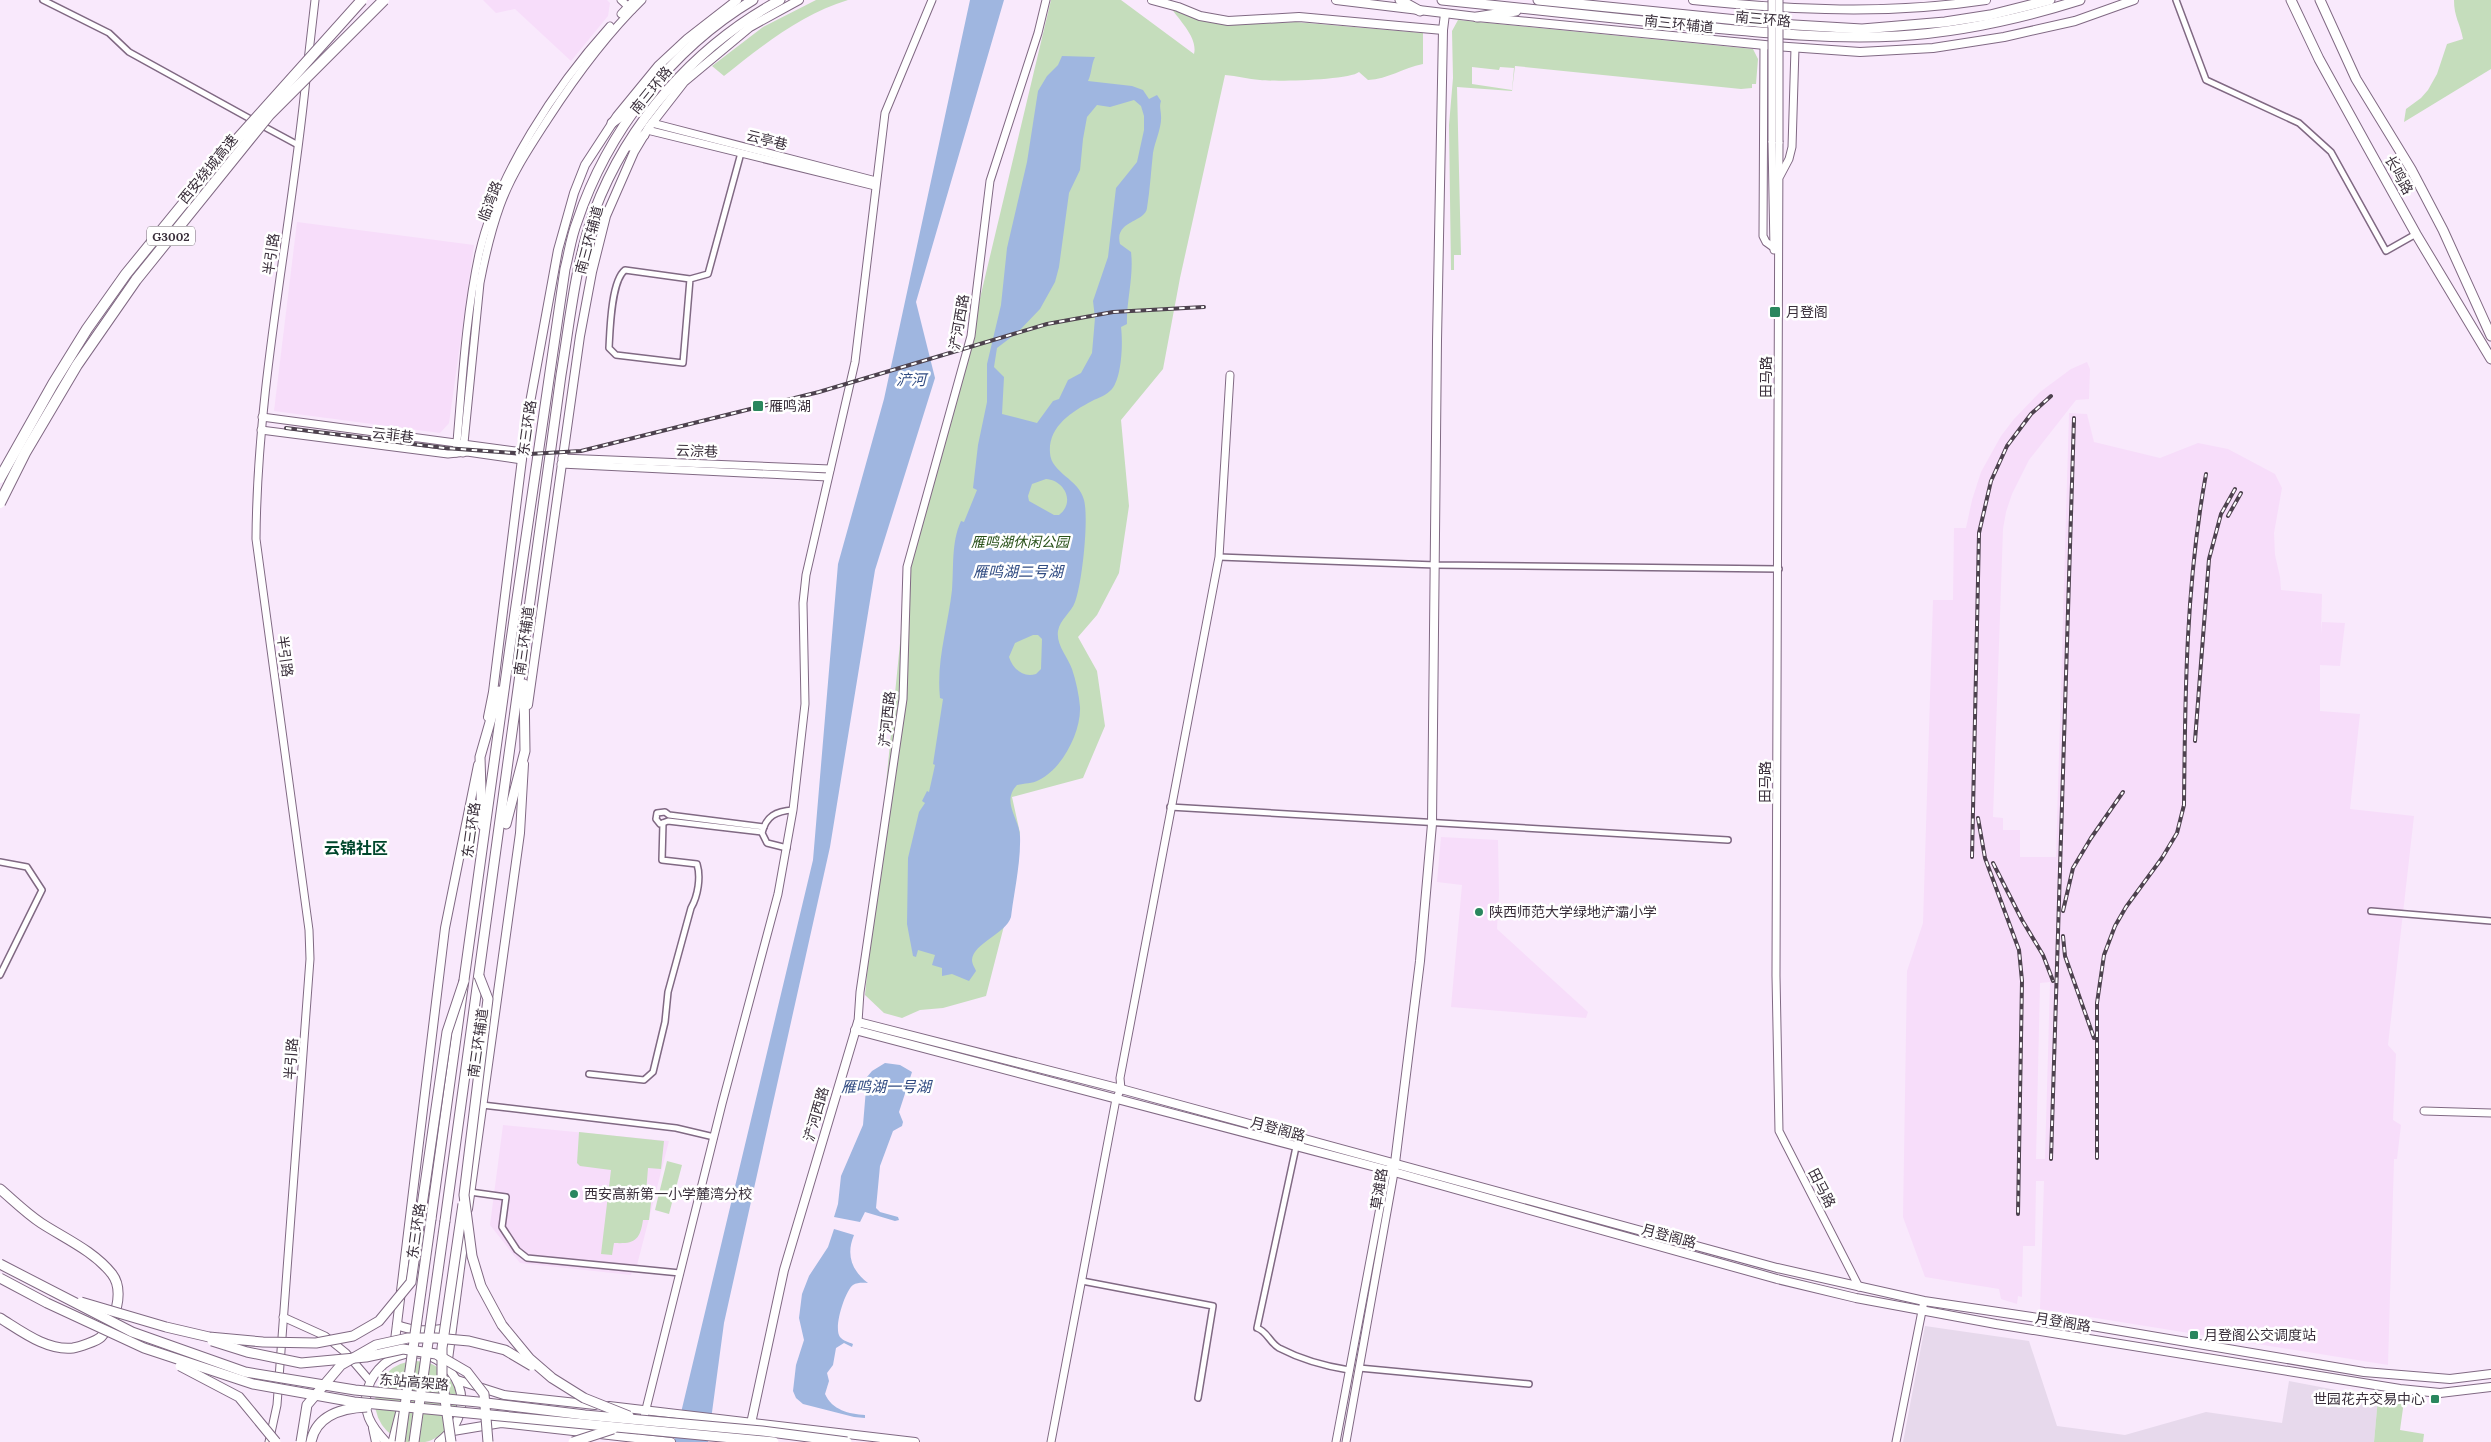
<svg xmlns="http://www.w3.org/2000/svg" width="2491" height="1442" font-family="Lora,'Noto Sans SC',serif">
<rect width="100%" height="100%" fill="#f9e9fc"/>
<g fill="#f7ddfa" fill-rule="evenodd">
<path d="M483 0H607L610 3 608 16 571 61 515 9 496 13Z"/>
<path d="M297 222 474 245 449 423 440 433 274 411Z"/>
<path d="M2087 362 2090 369 2089 399 2076 400 2029 460 2012 494 2006 512 2003 529 1993 817 2003 818V830H2020V857H2056L2069 413 2087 414 2094 442 2160 458 2198 443 2228 449 2275 474 2282 488 2274 533 2275 555 2280 577 2281 590 2322 594 2321 634 2322 622 2345 623 2340 666 2320 665V711L2360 714 2350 809 2414 816 2388 1045 2396 1054 2393 1120 2401 1125 2397 1159H2394L2388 1365 2040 1309 2044 1181H2036L2035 1246H2023L2022 1297 2018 1296 2017 1304 2001 1299 1999 1289 1925 1277 1903 1217 1907 971 1923 923 1933 600H1953L1954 528H1966L1972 500 1981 472 2001 436 2014 419 2040 392 2071 369ZM2050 982 2045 1159H2036L2040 983Z"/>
<path d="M1441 837 1498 840 1499 895 1497 929 1588 1012 1586 1018 1451 1007 1462 885 1437 882Z"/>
<path d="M503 1125 669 1141 636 1269 633 1268 631 1275 520 1263 490 1225Z"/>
</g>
<path fill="#e7d9ec" d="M1925 1326 2029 1341 2057 1426 2125 1435 2206 1412 2282 1423 2289 1381 2378 1398 2374 1442H1903Z"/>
<g fill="#c5ddbc" fill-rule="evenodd">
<path d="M816 0H848C801 14 762 46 724 76L712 66 763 27Z"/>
<path d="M1051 0H1121L1194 54C1198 38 1180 21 1171 8L1230 25 1296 22 1423 33V64C1403 68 1388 79 1368 80L1359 72C1350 80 1275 82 1260 80 1248 79 1237 76 1225 75L1180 278 1163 369 1121 420 1129 506 1119 573 1097 615 1078 637 1097 671 1105 726 1083 778 1012 797 1020 833 1005 922 986 996 943 1008 920 1010 902 1018 884 1013 865 995 907 573 971 336Z"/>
<path d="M2454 0H2491V69L2404 122 2406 109 2421 98 2428 90 2437 74 2447 44 2463 39C2460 23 2454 17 2454 0Z"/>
<path d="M1458 20 1753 49 1758 59 1756 84H1752V88L1741 89 1515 66 1512 91 1457 87 1461 255H1454V270H1451L1449 125 1453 78 1452 31ZM1472 67 1499 70 1500 67 1514 68 1512 90 1472 84Z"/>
<path d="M579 1132 664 1141 661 1169 648 1168 646 1193 652 1194 649 1220H643C640 1241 634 1244 614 1243L612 1255 601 1254 611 1170 580 1166 577 1163Z"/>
<path d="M667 1161 682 1165 669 1214 655 1210Z"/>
<circle cx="416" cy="1402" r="41"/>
<path d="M2378 1398 2404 1401 2400 1430 2424 1434 2423 1442H2374Z"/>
</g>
<g fill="#9fb6e0" fill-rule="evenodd">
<path d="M970 0H1004L916 302 935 378 875 570 830 847 724 1323 708 1442H674L813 860 838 564 884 399Z"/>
<path d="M1062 56 1095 57C1091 65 1092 73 1088 81L1132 86 1143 90 1149 99 1157 95 1161 101C1159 107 1161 110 1161 116 1162 127 1155 141 1153 153 1151 171 1150 189 1147 208 1145 223 1114 220 1120 244L1131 252C1134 277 1126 302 1127 324L1121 327C1123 342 1122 377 1112 389 1107 395 1098 398 1092 401 1071 412 1048 427 1050 453 1051 473 1079 479 1084 500 1089 519 1082 584 1075 602 1071 613 1060 619 1058 631 1056 645 1068 657 1072 669 1076 681 1079 695 1080 707 1081 732 1062 769 1039 780 1032 784 1025 783 1017 785 1001 802 1019 818 1020 836 1021 863 1014 891 1011 917 1006 934 973 943 972 960 972 964 975 968 976 971L969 981 952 974 942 976V968L932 965 935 955 918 950 916 957 913 956 907 924 908 858 919 812 925 803 922 801 927 791 929 792 935 765 933 764 943 699 940 698C936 661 948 626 952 590 954 567 951 543 961 521L964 522 977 490 973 488 978 445 987 402V364L1001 305 1007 248 1027 162 1038 91 1047 76 1058 65ZM1134 100 1141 106 1144 116V130L1137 162 1116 188 1108 257 1093 301 1095 318 1092 353 1081 373 1068 380 1059 399 1053 401 1037 423 1002 414 1004 377 994 367 997 348 1018 332 1040 309 1055 282 1059 267 1069 193 1080 170 1083 139 1087 117 1097 105 1110 107ZM1046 479C1064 480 1076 502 1059 515H1054L1029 501 1028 496 1032 484ZM1033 635H1038L1042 639 1041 669 1036 674C1023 678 1013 669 1009 657L1015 643Z"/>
<path d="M885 1063 900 1065 912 1072 899 1112 903 1122 902 1126 893 1131 880 1166 876 1208 880 1212 898 1217 899 1220 895 1221 865 1212 860 1222 834 1217 838 1204 841 1176 863 1125 867 1077 872 1071Z"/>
<path d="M834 1229 854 1235C846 1254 851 1270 868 1283 864 1283 858 1282 853 1285 845 1291 833 1328 840 1337 843 1341 849 1342 853 1344L852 1347 844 1343 836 1348 833 1365 827 1373 829 1381 825 1394C832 1410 849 1414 865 1415V1418L854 1417 803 1404 796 1398 793 1391 796 1365 804 1340 799 1318 802 1294 809 1276 828 1247Z"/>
</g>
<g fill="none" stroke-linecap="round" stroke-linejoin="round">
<defs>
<g id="minor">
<path d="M43 0 109 33 129 52 254 121"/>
<path d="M2176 0 2206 80 2299 123 2331 152 2386 251 2416 234"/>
<path d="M261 125 298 145"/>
<path d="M690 279 625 270C611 281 610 330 609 348L616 355 683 363 690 279 708 274 741 153"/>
<path d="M1219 557 1436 565 1779 569"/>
<path d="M1170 807 1728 840"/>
<path d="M762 832 668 821 660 824 656 819 657 813 665 812 669 815 764 827"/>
<path d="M787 848 767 843 762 833C766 816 776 811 793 810"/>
<path d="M0 862 27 867 42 890 0 975"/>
<path d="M2371 911 2491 921"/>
<path d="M589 1074 644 1080 653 1072 665 1022 668 992 691 908C698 896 701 877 697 864L662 860 663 823"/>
<path d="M482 1105 676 1128 714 1137"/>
<path d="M1296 1147 1257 1328C1267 1331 1270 1343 1279 1348 1302 1360 1324 1366 1349 1370"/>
<path d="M470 1192 506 1197 502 1227 517 1250 527 1258 680 1273"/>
<path d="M1082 1281 1213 1306 1198 1398"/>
<path d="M1359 1368 1529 1384"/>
</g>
<g id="tertiary">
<path d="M621 0 632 10"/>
<path d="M621 14 634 0"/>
<path d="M1764 45 1763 236 1766 242 1773 247"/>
<path d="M308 61 315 0"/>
<path d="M652 123 876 181"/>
<path d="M647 130 875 186"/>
<path d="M1772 141 1774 250"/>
<path d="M1779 142 1776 976 1779 1131 1859 1287"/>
<path d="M1780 176 1789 159 1792 147 1795 48"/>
<path d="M262 417 523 452"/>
<path d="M261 430 448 454 467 452 522 460"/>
<path d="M456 453C462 387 465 319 479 254 497 174 556 86 610 26"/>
<path d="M463 453 480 283C485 257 491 231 500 206 511 175 530 147 548 119 576 76 605 36 642 0"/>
<path d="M562 458 830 469"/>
<path d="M561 464 828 477"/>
<path d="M858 1022 860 992 903 699 907 567 971 336 990 181 1038 33 1046 0"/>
<path d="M2424 1111 2491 1113"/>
<path d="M283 1317 325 1336 346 1353 370 1381"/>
<path d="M269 1442 277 1405 310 959 309 930 256 539C257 384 291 232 306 79"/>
<path d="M640 1442 644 1417 722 1104 778 894 793 810 805 704 803 603 806 575 855 362 885 113 932 0"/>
<path d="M1051 1442 1116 1099 1121 1089 1120 1078 1219 557 1230 375"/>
<path d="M1336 1442 1387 1170 1391 1167"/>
<path d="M1346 1442 1395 1167"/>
<path d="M1896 1442 1924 1301"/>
</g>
<g id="secondary">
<path d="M1152 0 1178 7 1200 16 1228 21 1299 17 1443 30"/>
<path d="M1336 0 1477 17 1775 46 1860 52 1933 48 2004 37 2075 21 2134 0"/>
<path d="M1693 0C1792 10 1888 15 1986 0"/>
<path d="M528 705 580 336 592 272 606 216 634 152 649 127 684 82 750 27 799 0"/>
<path d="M488 717 493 692 527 419 558 250 574 193 585 165 617 116 658 66 687 39 737 0"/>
<path d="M855 1030 1387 1170 1777 1279 1856 1298 1996 1324 2400 1389 2440 1393 2491 1387"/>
<path d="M1395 1163 1420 961 1432 824 1437 341 1443 30 1445 14"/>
<path d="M468 1209 520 833 524 764"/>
<path d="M397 1325C415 1332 429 1331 449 1328"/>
<path d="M393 1357 445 928 478 765"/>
<path d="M447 1367 466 1223"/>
<path d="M457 1380 504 1395 595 1405"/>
<path d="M609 1406 915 1442"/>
<path d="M373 1428 376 1442"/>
<path d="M453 1431 501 1423 671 1442"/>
<path d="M386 1442C371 1426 361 1411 368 1388 371 1378 376 1371 384 1364 432 1326 496 1397 439 1442"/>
<path d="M747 1442 784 1270 858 1022 1121 1089 1777 1268 1924 1301 2092 1326 2364 1372 2450 1379 2491 1374"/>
</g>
<g id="primary">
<path d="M2291 0 2319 59 2367 146 2416 234 2491 359"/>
<path d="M2320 0 2356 79 2411 169 2443 230 2491 336"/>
<path d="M0 1189C13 1200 26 1213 41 1223 64 1238 94 1251 112 1274 125 1291 115 1323 101 1337 97 1341 79 1347 73 1348 47 1351 21 1331 0 1318"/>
<path d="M393 1442 402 1407"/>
</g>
<g id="trunk">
<path d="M1400 0 1420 11"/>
<path d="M1442 0C1519 8 1595 16 1672 24 1747 31 1822 40 1898 36 1961 32 2020 19 2080 0"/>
<path d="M1538 0 1777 24 1862 29 1945 22 1990 15 2050 0"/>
<path d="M1477 17 1516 11"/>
<path d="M612 123 632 108"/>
<path d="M630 146 644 135"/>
<path d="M506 824 525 751 524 684"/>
<path d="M482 825 480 757 499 691"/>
<path d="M431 1219 510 647 565 269C569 254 571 237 577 222 607 132 671 49 753 0"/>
<path d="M445 1221 561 375C570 321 575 264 594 212 628 122 695 46 780 0"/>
</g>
</defs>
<use href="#minor" stroke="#806983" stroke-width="8"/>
<use href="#tertiary" stroke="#806983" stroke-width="9"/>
<use href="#secondary" stroke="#806983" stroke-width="10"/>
<use href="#primary" stroke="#806983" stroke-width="11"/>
<use href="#trunk" stroke="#806983" stroke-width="11"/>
<use href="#minor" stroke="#fff" stroke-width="5"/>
<use href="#tertiary" stroke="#fff" stroke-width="7"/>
<use href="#secondary" stroke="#fff" stroke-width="8"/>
<use href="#primary" stroke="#fff" stroke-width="9"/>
<use href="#trunk" stroke="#fff" stroke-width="9"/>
<defs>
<g id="rail">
<path d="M286 428 445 448 529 454 581 451 819 392 1047 324 1113 312 1204 307"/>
<path d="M2228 516 2241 493"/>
<path d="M2195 741 2209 559 2221 514 2235 489"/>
<path d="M1978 818 1985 858 2019 950 2022 981 2018 1214"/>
<path d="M1972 857 1979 533 1991 481 2007 446 2031 414 2051 396"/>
<path d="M1993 863 2022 920 2043 955 2053 981"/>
<path d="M2063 911 2073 868 2091 838 2123 792"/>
<path d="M2063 936 2065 956 2094 1038"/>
<path d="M2097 1158V1003L2104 955 2115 926 2126 907 2162 858 2177 833 2184 805C2185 695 2186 583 2206 474"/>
<path d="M2051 1159 2074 418"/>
</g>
</defs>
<use href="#rail" stroke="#4d424e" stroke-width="4"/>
<use href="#rail" stroke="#fff" stroke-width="2" stroke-dasharray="5.5" stroke-linecap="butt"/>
<defs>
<g id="tertiary-bridge">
<path d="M1779 0V142"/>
<path d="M1772 141V0"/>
</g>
<g id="primary-bridge">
<path d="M479 976 488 999 464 1195 472 1256 481 1286 502 1325 530 1359 552 1378 584 1398 629 1416"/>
<path d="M0 1264 132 1332 245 1372 355 1390 478 1402 585 1415 762 1431 847 1442"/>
<path d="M0 1278 47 1303 144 1348 253 1384 354 1402 774 1442"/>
<path d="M81 1302 166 1327 209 1337 263 1342 316 1343 353 1336 379 1321 411 1282 447 1032 464 981"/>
<path d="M212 1341 247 1352 301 1363 366 1357 403 1349 436 1354 467 1372 484 1394 488 1442"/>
<path d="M180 1366 239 1397 276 1442"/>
<path d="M301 1442 307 1405 341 1365 376 1345 408 1338H436L469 1341 505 1350 532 1366"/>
<path d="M311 1442C316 1415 343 1408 367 1407"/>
<path d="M451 1442 442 1378V1348L463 1204"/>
<path d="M573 1442 613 1429"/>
</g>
<g id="trunk-bridge">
<path d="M400 1442 431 1219"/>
<path d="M414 1442 445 1221"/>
</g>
<g id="motorway-bridge">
<path d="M0 478 53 384 87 329 126 274 223 155 362 0"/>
<path d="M0 503 25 453 77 365 136 280 269 115 384 0"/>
</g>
</defs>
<use href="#tertiary-bridge" stroke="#806983" stroke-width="9" stroke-linecap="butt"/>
<use href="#primary-bridge" stroke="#806983" stroke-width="11" stroke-linecap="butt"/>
<use href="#trunk-bridge" stroke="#806983" stroke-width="11" stroke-linecap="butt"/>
<use href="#motorway-bridge" stroke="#806983" stroke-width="12" stroke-linecap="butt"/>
<use href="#tertiary-bridge" stroke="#fff" stroke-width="7"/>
<use href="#primary-bridge" stroke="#fff" stroke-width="9"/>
<use href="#trunk-bridge" stroke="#fff" stroke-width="9"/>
<use href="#motorway-bridge" stroke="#fff" stroke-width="10"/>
</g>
<g fill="#2a875e" stroke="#fff" stroke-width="2">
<rect x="1769" y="306" width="12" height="12" rx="2.5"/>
<rect x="752" y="400" width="12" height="12" rx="2.5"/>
<circle cx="1479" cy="912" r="5"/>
<circle cx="574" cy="1194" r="5"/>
<rect x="2189" y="1330" width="10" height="10" rx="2.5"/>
<rect x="2430" y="1394" width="10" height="10" rx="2.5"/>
</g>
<g text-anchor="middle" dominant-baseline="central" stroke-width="5" stroke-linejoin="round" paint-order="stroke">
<rect fill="#fff" stroke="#746d75" stroke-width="1" x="147" y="226.5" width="48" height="19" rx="4"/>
<g font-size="12" font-weight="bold" fill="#392e3a">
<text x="171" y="236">G3002</text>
</g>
<g font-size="14" fill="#392e3a" stroke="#fff">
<text transform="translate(1763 19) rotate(5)">南三环路</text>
<text transform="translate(1679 24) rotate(6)">南三环辅道</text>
<text transform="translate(651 90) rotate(-51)">南三环路</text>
<text transform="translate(767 140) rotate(14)">云亭巷</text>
<text transform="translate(208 169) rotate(-51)">西安绕城高速</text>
<text transform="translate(2399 175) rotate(61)">长鸣路</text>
<text transform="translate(490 201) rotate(-69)">临湾路</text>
<text transform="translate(589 240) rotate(-75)">南三环辅道</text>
<text transform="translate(271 254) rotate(-82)">半引路</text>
<text transform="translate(959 322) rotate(-80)">浐河西路</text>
<text transform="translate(1766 377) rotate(-90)">田马路</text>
<text transform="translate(527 428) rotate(-82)">东三环路</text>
<text transform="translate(393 435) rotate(7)">云菲巷</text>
<text transform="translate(697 451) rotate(2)">云淙巷</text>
<text transform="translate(524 641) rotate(-82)">南三环辅道</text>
<text transform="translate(285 656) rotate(82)">半引路</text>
<text transform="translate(887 719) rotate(-84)">浐河西路</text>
<text transform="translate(1765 782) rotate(-90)">田马路</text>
<text transform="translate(471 830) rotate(-82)">东三环路</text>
<text transform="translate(478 1043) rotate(-82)">南三环辅道</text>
<text transform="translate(291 1059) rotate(-86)">半引路</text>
<text transform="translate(816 1114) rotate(-74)">浐河西路</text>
<text transform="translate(1278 1129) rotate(15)">月登阁路</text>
<text transform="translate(1822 1188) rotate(63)">田马路</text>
<text transform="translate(1379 1189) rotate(-81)">草滩路</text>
<text transform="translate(416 1231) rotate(-82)">东三环路</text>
<text transform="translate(1669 1236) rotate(15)">月登阁路</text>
<text transform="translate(2063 1322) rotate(9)">月登阁路</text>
<text transform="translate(414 1382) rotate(5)">东站高架路</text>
</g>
<g font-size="14" fill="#392e3a" stroke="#fff" text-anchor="start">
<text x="1786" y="312">月登阁</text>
<text x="769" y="406">雁鸣湖</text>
<text x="1489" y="912">陕西师范大学绿地浐灞小学</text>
<text x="584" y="1194">西安高新第一小学麓湾分校</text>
<text x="2204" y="1335">月登阁公交调度站</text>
<text x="2425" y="1399" text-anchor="end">世园花卉交易中心</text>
</g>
<g font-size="14" font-style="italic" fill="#295119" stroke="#fff">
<text x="1020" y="542">雁鸣湖休闲公园</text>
</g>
<g font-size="15" font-style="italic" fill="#314c82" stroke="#fff">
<text x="911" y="379">浐河</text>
<text x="1018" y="571">雁鸣湖二号湖</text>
<text x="886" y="1086">雁鸣湖一号湖</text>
</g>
<g font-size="16" font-weight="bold" fill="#00472c" stroke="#fff">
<text x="356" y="848">云锦社区</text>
</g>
</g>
</svg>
